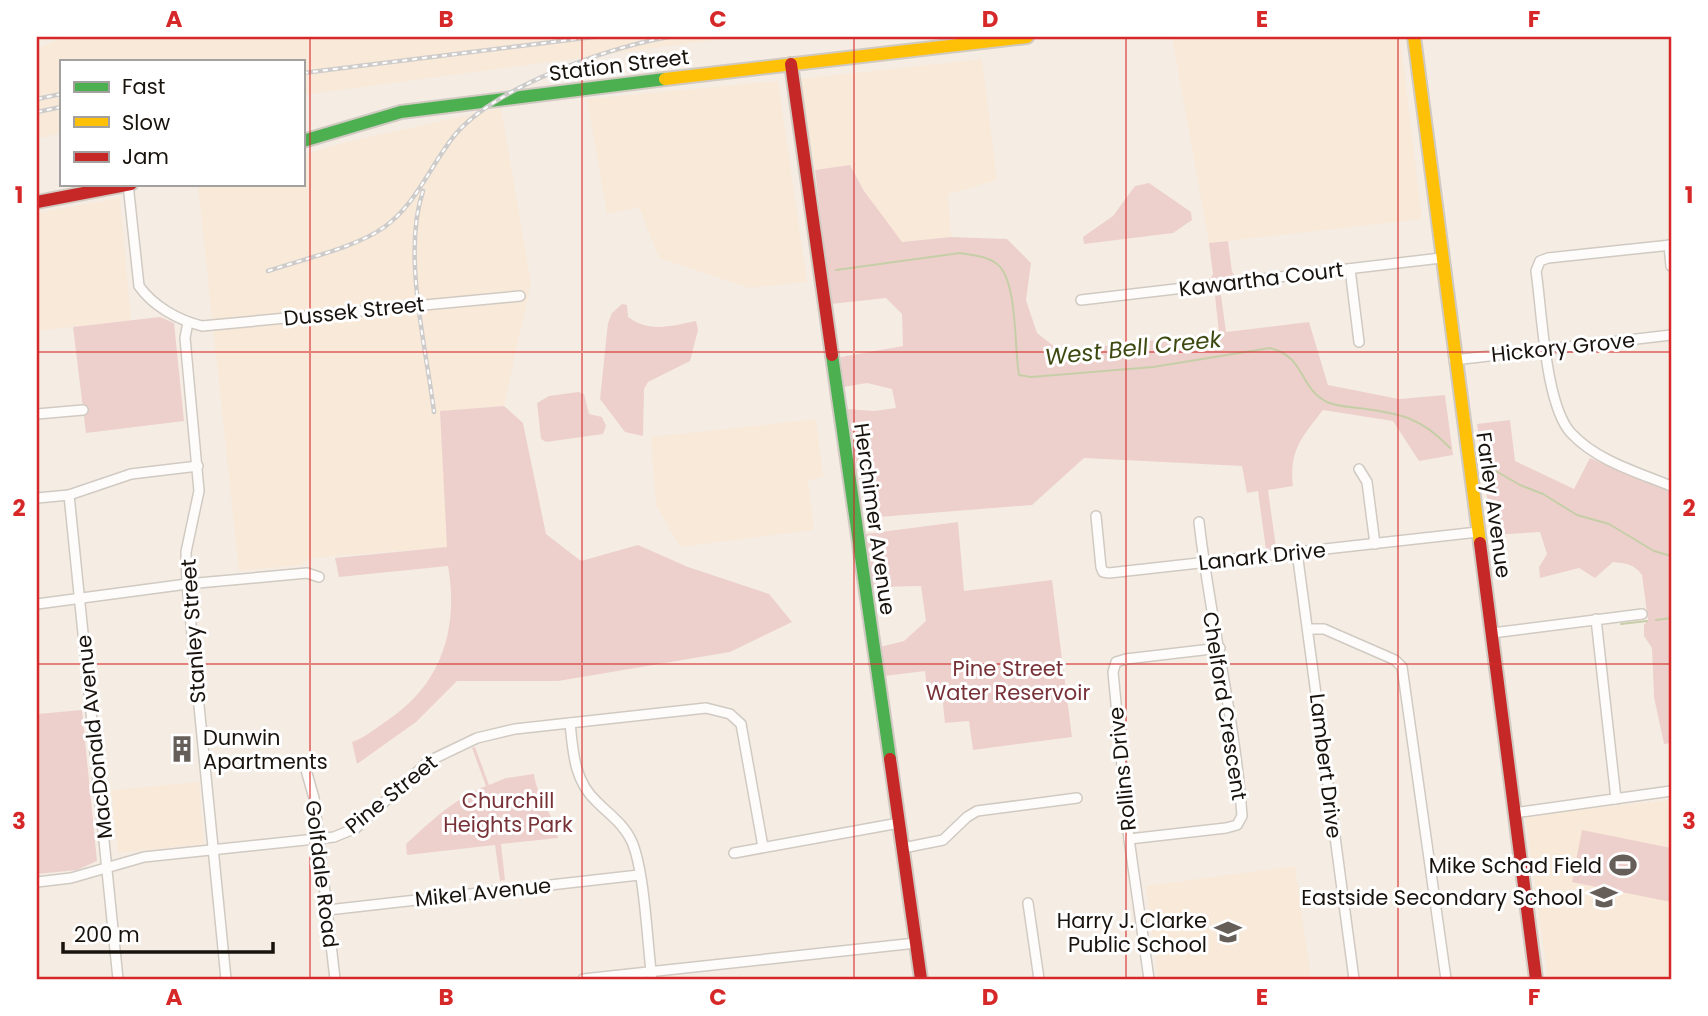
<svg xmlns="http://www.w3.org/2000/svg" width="1708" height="1016" font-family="Poppins,sans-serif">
<rect width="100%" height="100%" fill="#f5ede4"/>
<g fill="#f8e9d8">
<path d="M64 37H737L303 95V61H61V133L37 139V49Z"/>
<path d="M1172 37H1400L1422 219 1209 243Z"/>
<path d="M982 59 997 180 948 194 951 237 901 242 864 191 850 166 815 170 799 79Z"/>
<path d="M778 81 807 282 749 288 659 258 639 207 607 214 587 99Z"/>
<path d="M501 108 531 283 504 406 440 411 448 547 310 558 301 565 239 571 198 186 303 184V155L346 142Z"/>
<path d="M120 198 131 320 37 331V213Z"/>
<path d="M816 419 823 476 808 481 814 530 680 547 656 505 651 437Z"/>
<path d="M199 782 204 844 118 853 111 790Z"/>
<path d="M1671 800V979H1548L1525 815Z"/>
<path d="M1295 866 1311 979H1158L1146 886Z"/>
</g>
<g fill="#edd0cc">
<path d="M850 165 864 191 902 242 951 237 1007 239 1031 263 1026 300 1037 333 1060 351 1219 333 1215 296 1221 295 1226 332 1309 322 1328 385 1399 399 1445 395 1453 455 1419 461 1393 421 1323 410C1302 437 1289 450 1293 486L1268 490 1276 548 1266 550 1258 491 1247 493 1242 466 1084 458 1032 505 866 518 847 409 874 411 896 408 892 389 867 383 843 387 841 357 903 346 902 314 886 298 831 304 815 170Z"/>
<path d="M1149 183 1191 212 1192 220 1173 233 1084 244 1083 237 1113 216 1135 186Z"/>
<path d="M1228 241 1232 272 1236 277 1210 280 1213 274 1209 243Z"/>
<path d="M622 304 627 305 628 317C650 333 671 326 696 321L698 330 690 361 648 382 644 389 643 436 625 432 600 399 608 323 612 313Z"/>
<path d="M160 317 174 323 184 421 86 433 73 327Z"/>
<path d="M578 392 584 394 589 414 602 417 606 426 603 434 546 442 541 439 537 403 549 396Z"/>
<path d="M504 406 523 423 546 534 581 561 638 545 688 567 769 594 792 622 730 652 558 681H457L416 722 357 764 352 742C364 738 375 729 385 722 441 686 459 630 448 566L339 577 335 558 447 547 440 411Z"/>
<path d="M1510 420 1515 461 1574 489 1590 458 1671 492V743L1664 744 1654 697 1652 648 1644 636V625L1648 620 1642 575C1634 564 1625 563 1613 562L1595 578 1579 568 1540 578 1539 567 1547 554 1540 532 1492 535 1477 424Z"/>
<path d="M958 522 964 591 1052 580 1072 737 973 750 969 721 945 723 942 695 928 697 925 671 884 676 880 647 904 641 926 621 921 586 872 587 865 534Z"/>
<path d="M82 710 97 861 77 870 37 874V714Z"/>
<path d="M475 747 489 785 506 778 534 774C538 803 555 814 558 838L501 844 505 880 500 881 495 845 407 855 406 844C431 821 454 799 486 786L472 748Z"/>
<path d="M1582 830 1671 848V902L1572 882Z"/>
</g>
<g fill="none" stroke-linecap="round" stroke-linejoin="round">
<g stroke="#c6cea8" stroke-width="2">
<path d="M836 270 960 253C972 255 987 256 997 264 1018 280 1014 349 1019 375L1031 377 1153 367 1270 348C1306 357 1298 387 1327 402 1336 406 1348 407 1358 408 1399 413 1421 417 1450 448"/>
<path d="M1482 463 1520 485 1543 494 1577 515 1609 524 1654 551 1671 556"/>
<path d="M1656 620 1671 618"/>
<path d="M1621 624 1647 621"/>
</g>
<defs>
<g id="street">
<path d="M128 184 139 286C153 306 178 320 202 326L520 296"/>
<path d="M1669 245 1671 266"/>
<path d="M1671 245 1548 258 1540 261 1536 271C1542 311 1545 405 1571 433 1597 461 1637 472 1671 486"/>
<path d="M1350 269 1359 342"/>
<path d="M1081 300 1441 258"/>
<path d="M188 322 185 338 199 491 186 552 187 584 226 979"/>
<path d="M1454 360 1671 335"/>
<path d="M37 414 83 410"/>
<path d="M1359 469 1367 482 1375 544"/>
<path d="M69 495 118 979"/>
<path d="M37 498 69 495 131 474 198 466"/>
<path d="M1096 516 1101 567 1103 572 1109 573 1478 532"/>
<path d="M1297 552 1354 979"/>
<path d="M37 604 187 584 307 573 319 577"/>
<path d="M1596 619 1616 799"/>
<path d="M1308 629H1324L1395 660 1402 667 1446 979"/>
<path d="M1492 633 1642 614"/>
<path d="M570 723C573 752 574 781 597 802 610 815 624 824 632 842 645 873 647 942 652 979"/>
<path d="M306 770 314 798 335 979"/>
<path d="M1514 813 1671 791"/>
<path d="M1129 839 1226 828 1237 825 1242 816C1235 717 1210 620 1199 522"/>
<path d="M903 848 943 840 967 817 977 811 1077 798"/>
<path d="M734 853 899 823"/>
<path d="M37 882 71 878 144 857 334 837 356 828 429 761 477 738 515 729 706 708 730 714 741 724 763 847"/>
<path d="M1028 903 1039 979"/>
<path d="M328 910 639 875"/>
<path d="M583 979 916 943"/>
<path d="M1149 979 1129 839 1113 672 1116 662 1126 659 1220 648"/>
</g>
<g id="fast">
<path d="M303 141 401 112 665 79"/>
<path d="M832 355 890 759"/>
</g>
<g id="slow">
<path d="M1414 37 1480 543"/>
<path d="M665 79 1027 37"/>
</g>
<g id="jam">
<path d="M791 64 832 355"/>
<path d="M37 202 131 184"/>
<path d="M1480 543 1536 979"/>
<path d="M890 759 921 979"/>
</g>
</defs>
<use href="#street" stroke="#d0cac2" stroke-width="12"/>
<use href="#fast" stroke="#d0cac2" stroke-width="16"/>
<use href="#slow" stroke="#d0cac2" stroke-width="16"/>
<use href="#jam" stroke="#d0cac2" stroke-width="16"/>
<use href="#street" stroke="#fefcfb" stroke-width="9"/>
<use href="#fast" stroke="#4caf50" stroke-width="12"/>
<use href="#slow" stroke="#ffc107" stroke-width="12"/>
<use href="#jam" stroke="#c62828" stroke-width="12"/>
<defs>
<g id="rail">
<path d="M303 73 593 37"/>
<path d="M37 99 61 94"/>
<path d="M37 112 61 107"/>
<path d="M423 191C402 254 426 346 434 412"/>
<path d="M268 271C303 259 354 248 383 228 416 205 430 166 454 136 494 87 608 47 669 37"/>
</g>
</defs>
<use href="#rail" stroke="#ceccca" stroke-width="4.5"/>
<use href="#rail" stroke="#fff" stroke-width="2" stroke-dasharray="5" stroke-linecap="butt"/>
</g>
<path fill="none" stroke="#d62828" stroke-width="2" stroke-opacity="0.55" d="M310 37V979M582 37V979M854 37V979M1126 37V979M1398 37V979M37 352H1671M37 664H1671"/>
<defs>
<symbol id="building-bare" viewBox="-9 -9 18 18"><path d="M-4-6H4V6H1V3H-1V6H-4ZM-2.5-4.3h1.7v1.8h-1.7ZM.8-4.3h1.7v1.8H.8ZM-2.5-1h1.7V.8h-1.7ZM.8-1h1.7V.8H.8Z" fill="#665f59" stroke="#fff" stroke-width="2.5" paint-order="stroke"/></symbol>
<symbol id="stadium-bare" viewBox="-9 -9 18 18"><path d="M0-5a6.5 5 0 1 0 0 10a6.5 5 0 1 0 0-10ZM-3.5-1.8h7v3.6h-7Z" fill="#665f59" stroke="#fff" stroke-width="2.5" paint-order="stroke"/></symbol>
<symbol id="school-bare" viewBox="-9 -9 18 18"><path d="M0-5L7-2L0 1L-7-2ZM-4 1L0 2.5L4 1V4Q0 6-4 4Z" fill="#665f59" stroke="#fff" stroke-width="2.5" paint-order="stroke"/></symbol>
</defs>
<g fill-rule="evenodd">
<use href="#building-bare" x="163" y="730" width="38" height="38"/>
<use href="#stadium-bare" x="1604" y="846" width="38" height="38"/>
<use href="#school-bare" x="1585" y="878" width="38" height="38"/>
<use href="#school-bare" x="1209" y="913" width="38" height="38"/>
</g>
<g text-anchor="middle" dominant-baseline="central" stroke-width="6" stroke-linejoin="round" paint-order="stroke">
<g font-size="21" fill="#19130e" stroke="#fff">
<text transform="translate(619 65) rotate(-7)">Station Street</text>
<text transform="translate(1261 279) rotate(-7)">Kawartha Court</text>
<text transform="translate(354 311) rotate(-6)">Dussek Street</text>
<text transform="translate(1563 347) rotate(-6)">Hickory Grove</text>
<text transform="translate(1494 505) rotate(82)">Farley Avenue</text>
<text transform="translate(875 519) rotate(82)">Herchimer Avenue</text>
<text transform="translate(1262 556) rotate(-6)">Lanark Drive</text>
<text transform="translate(193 631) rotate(-94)">Stanley Street</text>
<text transform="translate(1225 706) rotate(81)">Chelford Crescent</text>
<text transform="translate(94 737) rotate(-96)">MacDonald Avenue</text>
<text transform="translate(1326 766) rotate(83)">Lambert Drive</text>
<text transform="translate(1122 769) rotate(-96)">Rollins Drive</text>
<text transform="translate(391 794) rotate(-39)">Pine Street</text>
<text transform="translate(322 874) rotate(83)">Golfdale Road</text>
<text transform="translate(483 892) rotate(-6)">Mikel Avenue</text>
</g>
<g font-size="21" fill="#783237" stroke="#fff">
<text x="1008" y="668">Pine Street<tspan x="1008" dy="24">Water Reservoir</tspan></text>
<text x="508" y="800">Churchill<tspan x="508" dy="24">Heights Park</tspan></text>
</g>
<g font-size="21" fill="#19130e" stroke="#fff" text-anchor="end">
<text x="203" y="737" text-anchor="start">Dunwin<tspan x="203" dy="24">Apartments</tspan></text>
<text x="1602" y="865">Mike Schad Field</text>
<text x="1583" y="897">Eastside Secondary School</text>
<text x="1207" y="920">Harry J. Clarke<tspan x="1207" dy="24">Public School</tspan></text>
</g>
<g font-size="23" font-style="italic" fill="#3d4911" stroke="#fff">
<text transform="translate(1133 348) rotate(-6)">West Bell Creek</text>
</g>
</g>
<rect width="1708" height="1016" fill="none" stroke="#ffffff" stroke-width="77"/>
<rect x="60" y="60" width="245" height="126" fill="#ffffff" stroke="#a3a19f" stroke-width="2"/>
<rect x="74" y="82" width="35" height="10" fill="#4caf50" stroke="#a3a19f" stroke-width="2"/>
<text x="122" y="94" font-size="21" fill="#19130e">Fast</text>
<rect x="74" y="117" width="35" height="10" fill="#ffc107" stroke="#a3a19f" stroke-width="2"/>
<text x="122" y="130" font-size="21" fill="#19130e">Slow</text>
<rect x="74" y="152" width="35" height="10" fill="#c62828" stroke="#a3a19f" stroke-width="2"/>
<text x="122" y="164" font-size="21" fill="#19130e">Jam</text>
<path d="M63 942v10h210v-10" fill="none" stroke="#19130e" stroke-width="3.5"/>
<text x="74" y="942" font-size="21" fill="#19130e" stroke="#ffffff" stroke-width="5" paint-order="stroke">200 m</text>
<rect x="38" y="38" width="1632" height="940" fill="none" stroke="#d62828" stroke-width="2.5"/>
<g font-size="23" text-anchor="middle" font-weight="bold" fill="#d62828">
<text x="174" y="27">A</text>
<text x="446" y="27">B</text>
<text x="718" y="27">C</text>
<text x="990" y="27">D</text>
<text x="1262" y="27">E</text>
<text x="1534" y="27">F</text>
<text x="19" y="203">1</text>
<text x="1689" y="203">1</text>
<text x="19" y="516">2</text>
<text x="1689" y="516">2</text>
<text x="19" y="829">3</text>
<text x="1689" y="829">3</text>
<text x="174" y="1005">A</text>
<text x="446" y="1005">B</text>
<text x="718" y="1005">C</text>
<text x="990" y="1005">D</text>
<text x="1262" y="1005">E</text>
<text x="1534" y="1005">F</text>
</g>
</svg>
